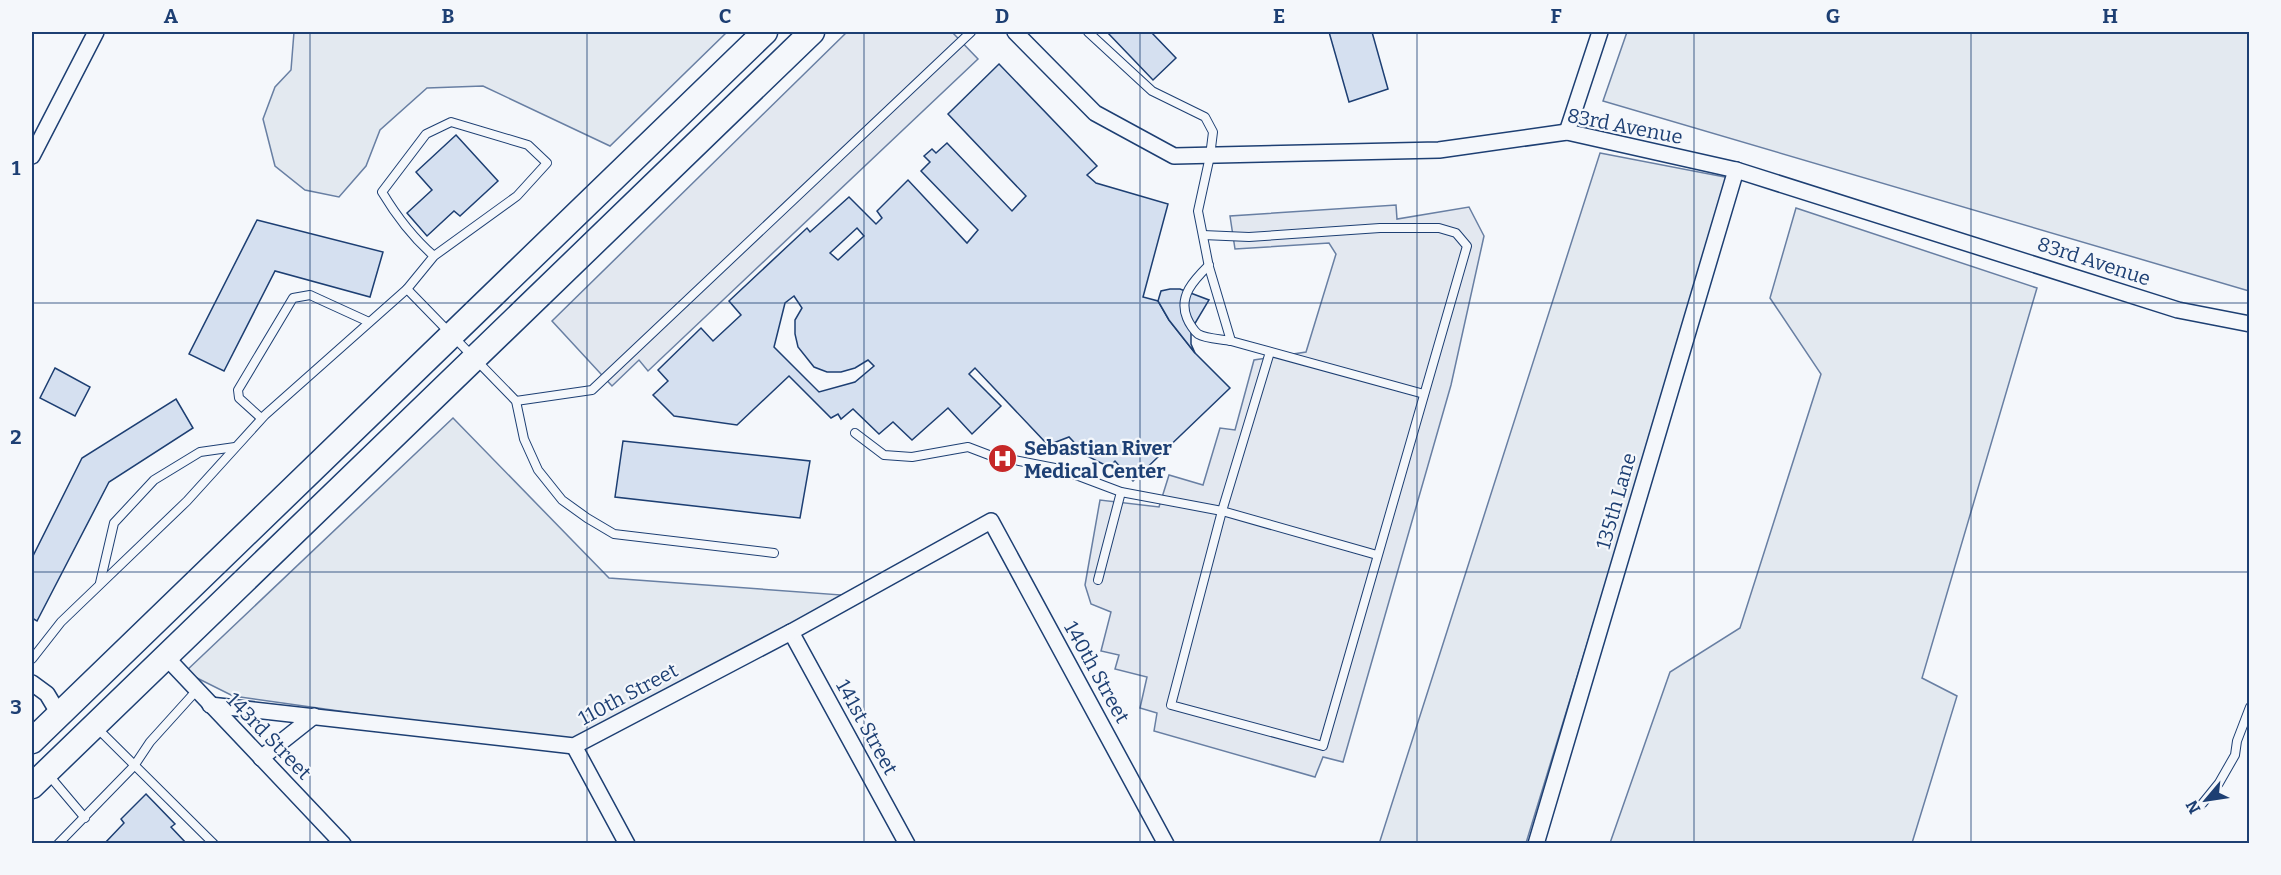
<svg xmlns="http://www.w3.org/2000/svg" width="2281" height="875" font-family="Bitter,serif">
<rect width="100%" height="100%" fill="#f4f7fb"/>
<g fill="#e3e9f0" stroke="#687fa3" stroke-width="1.5">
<path d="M294 32H727L610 146 483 86 427 88 380 130 366 166 339 197 305 190 275 166 263 119 275 87 291 70Z"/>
<path d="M1627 32H2249V291L1603 101Z"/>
<path d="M1600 153 1730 178 1526 843 1379 844Z"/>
<path d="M1796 208 2037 288 1922 678 1957 696 1912 843H1610L1670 672 1740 628 1821 374 1770 298Z"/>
<path d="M453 418 609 578 842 595 815 616 581 745 233 696 185 672Z"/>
</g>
<g fill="#e3e8f0" stroke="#687fa3" stroke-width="1.5">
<path d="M847 32H952L978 59 648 371 639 360 612 386 552 321Z"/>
<path d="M1396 205 1397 219 1469 207 1484 236 1451 385 1343 762 1323 757 1315 777 1154 731 1157 713 1140 708 1147 677 1115 669 1119 655 1101 651 1111 612 1091 604 1085 585 1100 500 1159 507 1169 475 1203 485 1220 428 1235 430 1254 360 1306 352 1336 254 1329 243 1235 249 1230 216Z"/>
</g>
<g fill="#d5e0f0" stroke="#1d3f73" stroke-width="1.5" fill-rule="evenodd">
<path d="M1107 32H1151L1176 58 1153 80Z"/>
<path d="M1329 32H1372L1388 89 1349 102Z"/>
<path d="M999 64 1097 166 1087 175 1096 183 1168 204 1143 297 1158 301 1169 320 1195 353 1230 388 1133 481 1115 461 1109 467 1087 456 1069 437 1048 445 975 368 969 374 1001 406 972 434 948 408 912 440 893 422 879 434 853 409 841 419 838 414 831 418 789 376 737 425 674 416 653 395 668 381 658 370 701 328 713 341 741 315 729 301 807 228 810 232 849 197 876 224 882 218 877 211 908 180 967 243 978 230 921 171 930 162 924 156 932 149 936 153 947 143 1012 211 1026 196 948 114ZM857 228 864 236 838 260 830 253ZM794 296 802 308 795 320V334L798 347 814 367 827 372H841L855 368 868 360 874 366 855 382 819 392 774 347 785 303Z"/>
<path d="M456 135 498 181 460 216 454 211 427 236 407 213 432 190 416 172Z"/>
<path d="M257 220 383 252 370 297 275 271 224 371 189 354Z"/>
<path d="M1170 289H1180L1209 300 1191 330V344L1195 353 1169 320 1158 301 1161 291Z"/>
<path d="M55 368 90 387 75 416 40 398Z"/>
<path d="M176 399 193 428 109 482 37 621 32 618V558L82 458Z"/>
<path d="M623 441 810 461 800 518 615 497Z"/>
<path d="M146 794 175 824 171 827 187 844H104L124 823 121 819Z"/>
</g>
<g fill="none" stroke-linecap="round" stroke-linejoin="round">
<defs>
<g id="service">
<path d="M1088 32 1152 91 1205 117 1213 132 1210 156 1198 211 1209 267 1231 341"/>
<path d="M1203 235 1249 237 1380 228H1439L1456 233 1467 246 1323 746 1171 705 1222 511 1270 352"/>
<path d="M1209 265C1194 280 1178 296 1187 318 1189 323 1194 331 1198 334 1206 339 1222 339 1231 341L1424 394"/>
<path d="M407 289 434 256 517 196 547 163 528 145 451 122 426 134 382 192C397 217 412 237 434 256"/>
<path d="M516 401 592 390 971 32"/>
<path d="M261 418 239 398 238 390 293 298 310 295 369 322"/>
<path d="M855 433 884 455 912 457 968 447 989 455 1060 469 1121 492 1222 511 1377 555"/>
<path d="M1098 580 1121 492"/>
<path d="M100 583 114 523 154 480 200 452 235 447"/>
<path d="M32 659 61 622 187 501 265 415 407 289 516 401 524 439 538 470 562 500 587 518 614 534 774 553"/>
<path d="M97 728 214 844"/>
<path d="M47 773 85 818"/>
<path d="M2202 804 2219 783 2235 755 2237 741 2250 707"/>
<path d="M58 844 134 766 150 742 197 690"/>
</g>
<g id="minor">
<path d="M1015 32 1095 113 1174 156 1439 150 1567 132 1736 170 2178 310 2250 324"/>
<path d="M1567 132 1600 32"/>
<path d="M32 156 96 32"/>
<path d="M791 632 907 844"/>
<path d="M165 656 343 844"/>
<path d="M32 683 47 694 59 714"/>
<path d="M210 705 574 746 791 632 991 521 1166 844"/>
<path d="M574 746 627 844"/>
<path d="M261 758 314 716"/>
<path d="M1536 844 1736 170"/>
</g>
<g id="primary">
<path d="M32 741 765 32"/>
<path d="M32 786 812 32"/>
</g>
</defs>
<use href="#service" stroke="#1d3f73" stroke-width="10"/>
<use href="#minor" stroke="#1d3f73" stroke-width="18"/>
<use href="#primary" stroke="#1d3f73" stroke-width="27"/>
<use href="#service" stroke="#f4f7fb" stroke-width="8"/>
<use href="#minor" stroke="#f4f7fb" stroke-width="15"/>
<use href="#primary" stroke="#f4f7fb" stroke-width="24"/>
</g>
<path fill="none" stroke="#1d3f73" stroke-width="1.5" stroke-opacity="0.55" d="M310 32V844M587 32V844M864 32V844M1140 32V844M1417 32V844M1694 32V844M1971 32V844M32 303H2250M32 572H2250"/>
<defs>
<symbol id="hospital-disc" viewBox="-11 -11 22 22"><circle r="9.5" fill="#c62828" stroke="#f4f7fb"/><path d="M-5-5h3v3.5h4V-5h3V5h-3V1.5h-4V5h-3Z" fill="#fff"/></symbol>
</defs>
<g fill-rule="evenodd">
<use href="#hospital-disc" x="986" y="442" width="33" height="33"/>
</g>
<g text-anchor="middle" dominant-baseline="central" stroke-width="4.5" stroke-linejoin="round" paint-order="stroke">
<g font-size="20" fill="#1d3f73" stroke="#f4f7fb">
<text transform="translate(1625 126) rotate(11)">83rd Avenue</text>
<text transform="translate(2094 261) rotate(18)">83rd Avenue</text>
<text transform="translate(1616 501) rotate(-74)">135th Lane</text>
<text transform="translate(1097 672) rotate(61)">140th Street</text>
<text transform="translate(628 694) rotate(-28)">110th Street</text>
<text transform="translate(867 727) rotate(61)">141st Street</text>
<text transform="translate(269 736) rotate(46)">143rd Street</text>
</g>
<g font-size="20" font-weight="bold" fill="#1d3f73" stroke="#f4f7fb" text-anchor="start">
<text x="1024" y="448">Sebastian River<tspan x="1024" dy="23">Medical Center</tspan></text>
</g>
</g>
<rect width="2281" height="875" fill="none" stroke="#f4f7fb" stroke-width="66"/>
<g transform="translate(2206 800) rotate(241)" stroke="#f4f7fb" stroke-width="4.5" paint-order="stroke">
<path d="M0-4.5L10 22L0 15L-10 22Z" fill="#1d3f73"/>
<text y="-9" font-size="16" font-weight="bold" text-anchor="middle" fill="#1d3f73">N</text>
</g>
<rect x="33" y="33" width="2215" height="809" fill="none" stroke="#1d3f73" stroke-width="2"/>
<g font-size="20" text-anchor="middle" font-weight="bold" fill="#1d3f73">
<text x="171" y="23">A</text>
<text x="448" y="23">B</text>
<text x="725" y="23">C</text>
<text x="1002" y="23">D</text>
<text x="1279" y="23">E</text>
<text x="1556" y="23">F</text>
<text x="1833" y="23">G</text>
<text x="2110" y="23">H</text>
<text x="16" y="175">1</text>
<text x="16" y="444">2</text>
<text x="16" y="714">3</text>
</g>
</svg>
